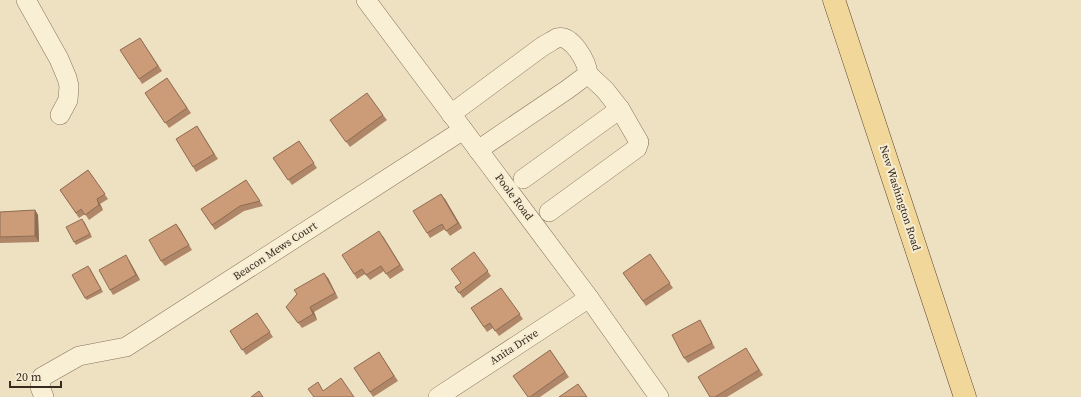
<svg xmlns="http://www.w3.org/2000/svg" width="1081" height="397" font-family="'Source Serif 4',serif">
<rect width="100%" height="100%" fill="#eee1c2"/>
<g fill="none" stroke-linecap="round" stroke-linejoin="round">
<defs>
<g id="minor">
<path d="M26 0 59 59 67 78 69 86 68 100 60 115"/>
<path d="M366 0 589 298 659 397"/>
<path d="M451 114 543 46C547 44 553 40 557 38 572 34 587 62 588 74L568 89 478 150"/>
<path d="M523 179 620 109 605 90 588 74"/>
<path d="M549 212 637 148 639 142 620 109"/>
<path d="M44 397 40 387 42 377 79 356 126 347 463 130"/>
<path d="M438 397 589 298"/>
</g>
<path id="major" d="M834 0 965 397"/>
</defs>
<use href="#minor" stroke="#877359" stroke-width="20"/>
<use href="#major" stroke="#55412e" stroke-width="23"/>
<use href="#minor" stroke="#f9efd5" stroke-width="19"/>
<use href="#major" stroke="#f1d79a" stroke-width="22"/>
</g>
<g fill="#af8667">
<path d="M140 38 162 71 142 84 139 79Z"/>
<path d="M167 78 191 113 169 128 145 93Z"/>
<path d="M383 115 387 120 350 147 330 120Z"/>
<path d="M197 126 218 159 196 172 193 167Z"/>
<path d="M299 141 317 168 292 185 273 158Z"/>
<path d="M88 170 108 199 100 204 103 210 89 220 85 214 79 218 60 190Z"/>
<path d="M246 180 263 206 244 211 215 230 201 209Z"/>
<path d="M445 199 462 228 450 236 445 229 430 238 427 233Z"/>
<path d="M35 210 38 215 39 242 0 243V212Z"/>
<path d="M84 221 92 237 76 245 74 242Z"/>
<path d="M176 224 192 250 165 266 161 261Z"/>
<path d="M383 236 404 270 390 279 384 271 370 280 365 274 357 279 354 274Z"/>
<path d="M474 252 491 276 463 298 455 287 461 283Z"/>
<path d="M650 254 673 288 646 306 623 273Z"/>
<path d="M129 260 140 280 113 295 110 290Z"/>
<path d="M90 268 103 292 87 300 85 298Z"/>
<path d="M328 278 338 298 314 312 317 320 302 328 286 307Z"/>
<path d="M501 288 523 319 499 336 493 328 487 332 471 308Z"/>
<path d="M257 313 273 337 246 355 230 331Z"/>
<path d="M700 320 703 325 715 348 688 363 684 358Z"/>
<path d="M550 350 569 377 540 397H528Z"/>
<path d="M379 352 398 381 373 397 354 368Z"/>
<path d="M749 353 763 375 727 397H710Z"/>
</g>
<g fill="#8f6d54">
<path d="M441 194 445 199 462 228 458 223Z"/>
<path d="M97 199 100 204 103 210 99 205Z"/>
<path d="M35 210 38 215 39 242 35 236Z"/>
<path d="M176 224 180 229 192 250 189 245Z"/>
<path d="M126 255 129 260 140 280 136 275Z"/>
<path d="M324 273 328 278 338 298 335 293Z"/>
<path d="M310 307 314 312 317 320 313 314Z"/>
</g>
<g fill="#cc9c78" stroke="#8f6d54">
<path d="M140 38 158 66 139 79 120 50Z"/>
<path d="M167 78 187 108 165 123 145 93Z"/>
<path d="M367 93 383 115 346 142 330 120Z"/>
<path d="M197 126 214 154 193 167 176 139Z"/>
<path d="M299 141 314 163 288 180 273 158Z"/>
<path d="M88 170 105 194 97 199 99 205 85 215 81 209 76 213 60 190Z"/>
<path d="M246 180 260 201 240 206 212 225 201 209Z"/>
<path d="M441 194 458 223 446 231 442 224 427 233 413 211Z"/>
<path d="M35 210V236L0 237V212Z"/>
<path d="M82 219 90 234 74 242 66 227Z"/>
<path d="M176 224 189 245 161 261 149 240Z"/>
<path d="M379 231 400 265 386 274 381 266 366 275 362 269 354 274 342 255Z"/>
<path d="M474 252 488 271 459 293 455 287 461 283 451 269Z"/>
<path d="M650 254 670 283 643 301 623 273Z"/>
<path d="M126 255 136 275 110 290 99 270Z"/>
<path d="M88 266 101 289 85 298 72 275Z"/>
<path d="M324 273 335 293 310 307 313 314 298 323 286 307 297 294 294 290Z"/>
<path d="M501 288 520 314 495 331 490 323 484 327 471 308Z"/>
<path d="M257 313 270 332 242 350 230 331Z"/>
<path d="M700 320 712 343 684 358 672 335Z"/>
<path d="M746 348 759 370 715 397H710L698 377Z"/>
<path d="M550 350 565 372 530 397H528L513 376Z"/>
<path d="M379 352 394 376 370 392 354 368Z"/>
<path d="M341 378 354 397H314L308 389 318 382 323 391Z"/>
<path d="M578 384 587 397H559Z"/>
<path d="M259 391 263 397H251Z"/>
</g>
<g text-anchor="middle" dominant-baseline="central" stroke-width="4" stroke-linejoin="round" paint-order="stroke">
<g font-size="11" fill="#372a1e" stroke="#f5ecd2">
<text transform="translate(514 197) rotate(53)">Poole Road</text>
<text transform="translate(900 198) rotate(72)">New Washington Road</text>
<text transform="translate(275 251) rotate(-33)">Beacon Mews Court</text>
<text transform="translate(514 347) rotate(-33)">Anita Drive</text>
</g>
</g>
<path d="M10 381v6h51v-6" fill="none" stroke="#372a1e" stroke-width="2"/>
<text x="16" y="381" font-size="12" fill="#372a1e" stroke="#f5ecd2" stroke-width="3" paint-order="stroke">20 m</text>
</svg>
